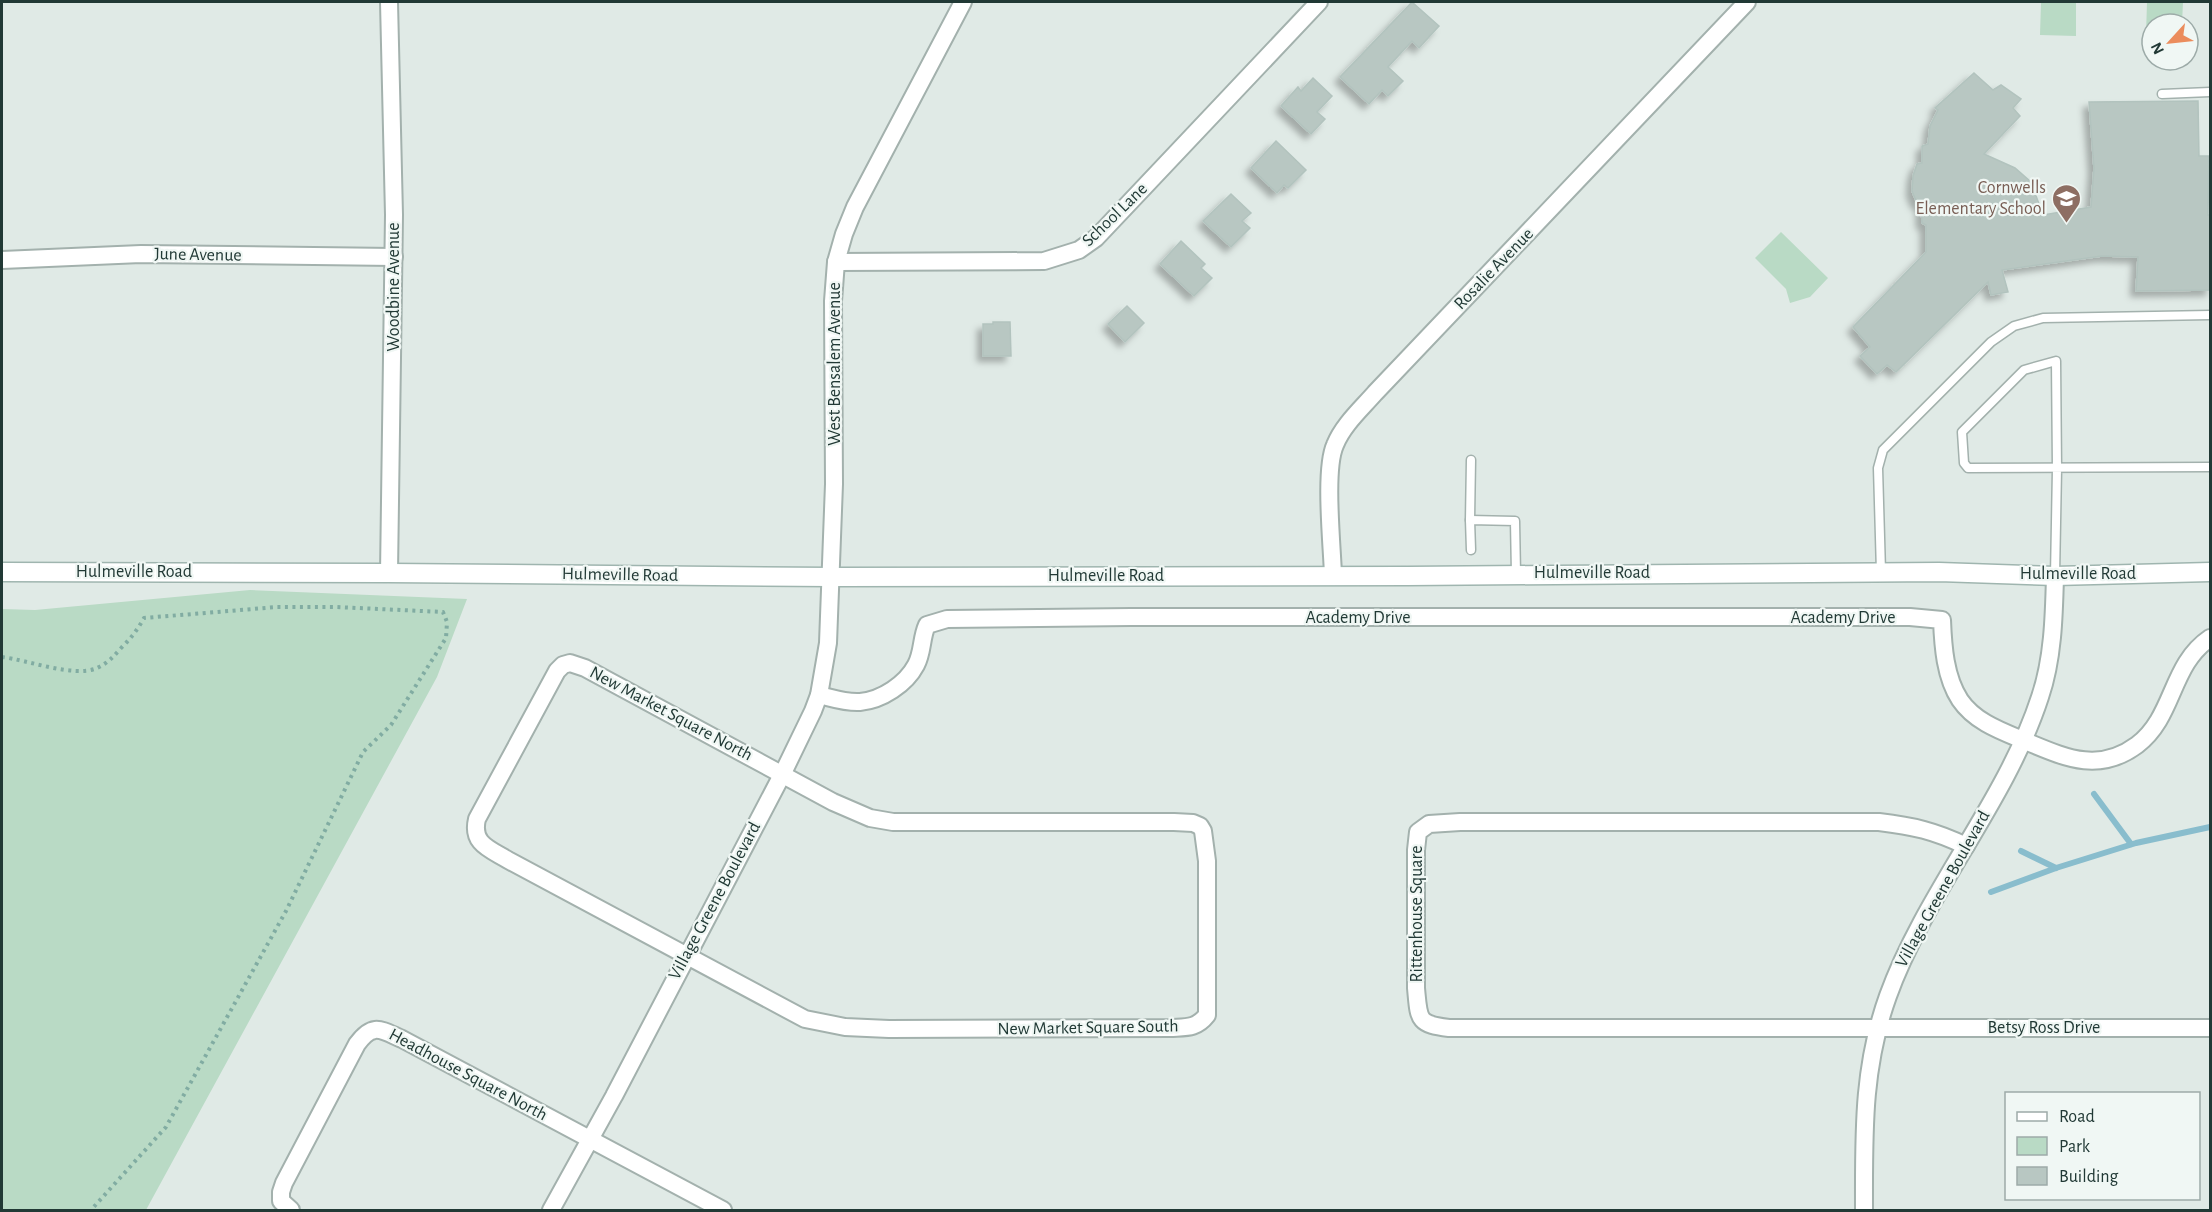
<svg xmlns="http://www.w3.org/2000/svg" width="2212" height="1212" font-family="'Alegreya Sans',sans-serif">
<defs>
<filter id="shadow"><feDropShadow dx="-5.5" dy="5.5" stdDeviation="3" flood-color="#0004"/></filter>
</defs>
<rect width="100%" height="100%" fill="#e0eae6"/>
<g fill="#b9dac5">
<path d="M2041 2H2076V36L2040 35Z"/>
<path d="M2147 2H2183L2182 24H2152V36L2146 35Z"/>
<path d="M1781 232 1828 278 1810 297 1790 303 1786 289 1755 258Z"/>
<path d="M250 590 467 599 437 677 146 1210H2V609L35 610Z"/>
</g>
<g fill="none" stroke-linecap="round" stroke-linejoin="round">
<g stroke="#89bdcd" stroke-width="6">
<path d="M2094 794 2131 844"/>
<path d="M2021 851 2056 868"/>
<path d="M1991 892 2056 868 2136 843 2210 827"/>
</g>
</g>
<g fill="#b8c7c2" stroke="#b2c3be" stroke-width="1.5" filter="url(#shadow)">
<path d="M1412 2 1439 26 1419 48 1412 41 1388 67 1403 81 1388 96 1382 90 1369 104 1340 77Z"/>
<path d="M1974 73 1993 90 2001 85 2021 99 2013 108 2020 116 1984 154 2015 168 2031 182 2043 215 2091 207 2094 168 2089 102 2198 101 2199 156H2209L2208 215H2211V290L2136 291 2138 257 2102 256 2002 270 2008 292 1991 295 1988 282 1896 372 1887 365 1877 374 1860 356 1870 347 1853 327 1926 252V225L1922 223 1921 204 1917 203 1912 191 1913 176 1917 164 1922 163V146L1928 144 1930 126 1938 110 1935 108Z"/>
<path d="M1313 78 1332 96 1317 112 1325 119 1311 134 1281 106 1298 87 1301 91Z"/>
<path d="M1276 141 1306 170 1288 188 1284 185 1277 193 1251 168Z"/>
<path d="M1231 194 1251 213 1242 221 1250 228 1231 247 1203 221Z"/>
<path d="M1181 241 1205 264 1201 268 1212 278 1194 296 1160 264Z"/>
<path d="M1127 306 1144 323 1125 342 1108 324Z"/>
<path d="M993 322H1010L1011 356H983V324H993Z"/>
</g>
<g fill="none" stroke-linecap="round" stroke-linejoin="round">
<defs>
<g id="lane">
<path d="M2162 94 2210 92"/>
<path d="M1470 520 1471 460"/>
<path d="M1471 550 1470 520 1515 521 1516 574"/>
<path d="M1881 572 1878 468 1883 450 1991 342 2014 326 2043 318 2210 315"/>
<path d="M2055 576 2057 469 2056 361 2024 370 1962 432 1964 463 1968 468 2210 467"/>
</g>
<g id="street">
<path d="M389 2 394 215 389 573"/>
<path d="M2 260 141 254 394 257"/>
<path d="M836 262 1044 261 1079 250 1096 238 1319 2"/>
<path d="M1333 575C1332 544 1324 470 1335 445 1343 425 1361 409 1375 393L1747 2"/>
<path d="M570 663 585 668 833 802 870 818 893 822H1174L1193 823 1200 826 1203 831 1207 861V1015C1196 1029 1186 1027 1170 1028L889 1029 845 1027 805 1019 508 860C490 849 471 844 477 819L557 671 563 665Z"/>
<path d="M819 695C832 698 846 703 860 702 882 700 906 684 916 665 923 652 921 638 927 625L947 619 1131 617H1910L1942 620C1943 646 1945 677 1960 700 1975 722 2001 731 2025 741 2064 757 2098 774 2137 745 2175 716 2170 665 2210 638"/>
<path d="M1966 846C1935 831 1913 826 1879 822H1460L1429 824 1418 832 1416 850V988C1419 1020 1417 1024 1449 1028H2210"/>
<path d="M291 1210 281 1201V1192L284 1183 357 1044C373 1022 381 1030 402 1039L723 1210"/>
<path d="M551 1210 614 1096 783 773 813 711 819 695 828 643 834 484 833 301 836 262 844 234 855 207 963 2"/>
<path d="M1864 1210C1864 1135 1862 1068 1888 996 1926 891 2006 802 2040 697 2053 659 2054 616 2055 576"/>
</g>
<path id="secondary" d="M2 572 389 573 831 577 1408 576 1939 572 2055 576 2210 572"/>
</defs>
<use href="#lane" stroke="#a3b1ad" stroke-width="11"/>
<use href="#street" stroke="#a3b1ad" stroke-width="20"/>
<use href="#secondary" stroke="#9fb5af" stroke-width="21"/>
<path stroke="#81aca2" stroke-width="4" stroke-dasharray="3 4.5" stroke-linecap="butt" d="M2 657C28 660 74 678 97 668 108 663 114 656 122 647 131 638 138 629 144 618L277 607H336L443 612 447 622 446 638 391 725 363 752 286 911 166 1127 91 1210"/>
<use href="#lane" stroke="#fff" stroke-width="8"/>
<use href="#street" stroke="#fff" stroke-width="16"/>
<use href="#secondary" stroke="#fff" stroke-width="18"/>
</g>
<defs>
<symbol id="school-pin" viewBox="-11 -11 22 30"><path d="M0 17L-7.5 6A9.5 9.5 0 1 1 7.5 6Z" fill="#8d6e63" stroke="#f0f7f4"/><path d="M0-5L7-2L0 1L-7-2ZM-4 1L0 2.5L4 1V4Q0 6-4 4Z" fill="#fff"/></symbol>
</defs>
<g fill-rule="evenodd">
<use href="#school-pin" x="2050" y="182" width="33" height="45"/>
</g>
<g text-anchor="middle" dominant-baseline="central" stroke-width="4.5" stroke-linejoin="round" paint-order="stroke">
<g font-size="18" fill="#785e54" stroke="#f0f7f4" text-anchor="end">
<text x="2046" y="188">Cornwells<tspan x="2046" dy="21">Elementary School</tspan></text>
</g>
<g font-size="18" fill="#213935" stroke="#f0f7f4">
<text transform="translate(1115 215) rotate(-44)">School Lane</text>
<text transform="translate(198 255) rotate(1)">June Avenue</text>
<text transform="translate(1494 269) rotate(-46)">Rosalie Avenue</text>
<text transform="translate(394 287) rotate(-90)">Woodbine Avenue</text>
<text transform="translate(835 364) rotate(-90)">West Bensalem Avenue</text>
<text x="134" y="572">Hulmeville Road</text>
<text x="1592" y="573">Hulmeville Road</text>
<text x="2078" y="574">Hulmeville Road</text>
<text transform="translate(620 575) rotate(1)">Hulmeville Road</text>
<text x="1106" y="576">Hulmeville Road</text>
<text x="1358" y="618">Academy Drive</text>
<text x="1843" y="618">Academy Drive</text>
<text transform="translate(671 714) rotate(28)">New Market Square North</text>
<text transform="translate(1943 889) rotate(-61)">Village Greene Boulevard</text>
<text transform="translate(715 901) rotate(-62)">Village Greene Boulevard</text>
<text transform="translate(1417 914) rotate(-90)">Rittenhouse Square</text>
<text transform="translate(1088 1028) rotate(-1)">New Market Square South</text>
<text x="2044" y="1028">Betsy Ross Drive</text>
<text transform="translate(468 1075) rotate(28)">Headhouse Square North</text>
</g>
</g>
<rect width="2212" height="1212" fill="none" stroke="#213935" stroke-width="6"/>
<rect x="2005" y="1092" width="195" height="108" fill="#f0f7f4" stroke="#9daba8" stroke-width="1.5"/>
<rect x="2017" y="1112" width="30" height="9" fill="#ffffff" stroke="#9daba8" stroke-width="1.5"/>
<text x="2059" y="1122" font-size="18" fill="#213935">Road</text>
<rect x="2017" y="1137" width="30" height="18" fill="#b9dac5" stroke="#9daba8" stroke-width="1.5"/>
<text x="2059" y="1152" font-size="18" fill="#213935">Park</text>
<rect x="2017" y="1167" width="30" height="18" fill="#b8c7c2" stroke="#9daba8" stroke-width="1.5"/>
<text x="2059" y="1182" font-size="18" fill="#213935">Building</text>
<g transform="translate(2170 42) rotate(243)"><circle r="28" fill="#f0f7f4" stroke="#9daba8" stroke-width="1.5"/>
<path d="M0-4.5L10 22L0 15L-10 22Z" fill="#eb8c5c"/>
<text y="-9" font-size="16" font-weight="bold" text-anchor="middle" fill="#213935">N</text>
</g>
</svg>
